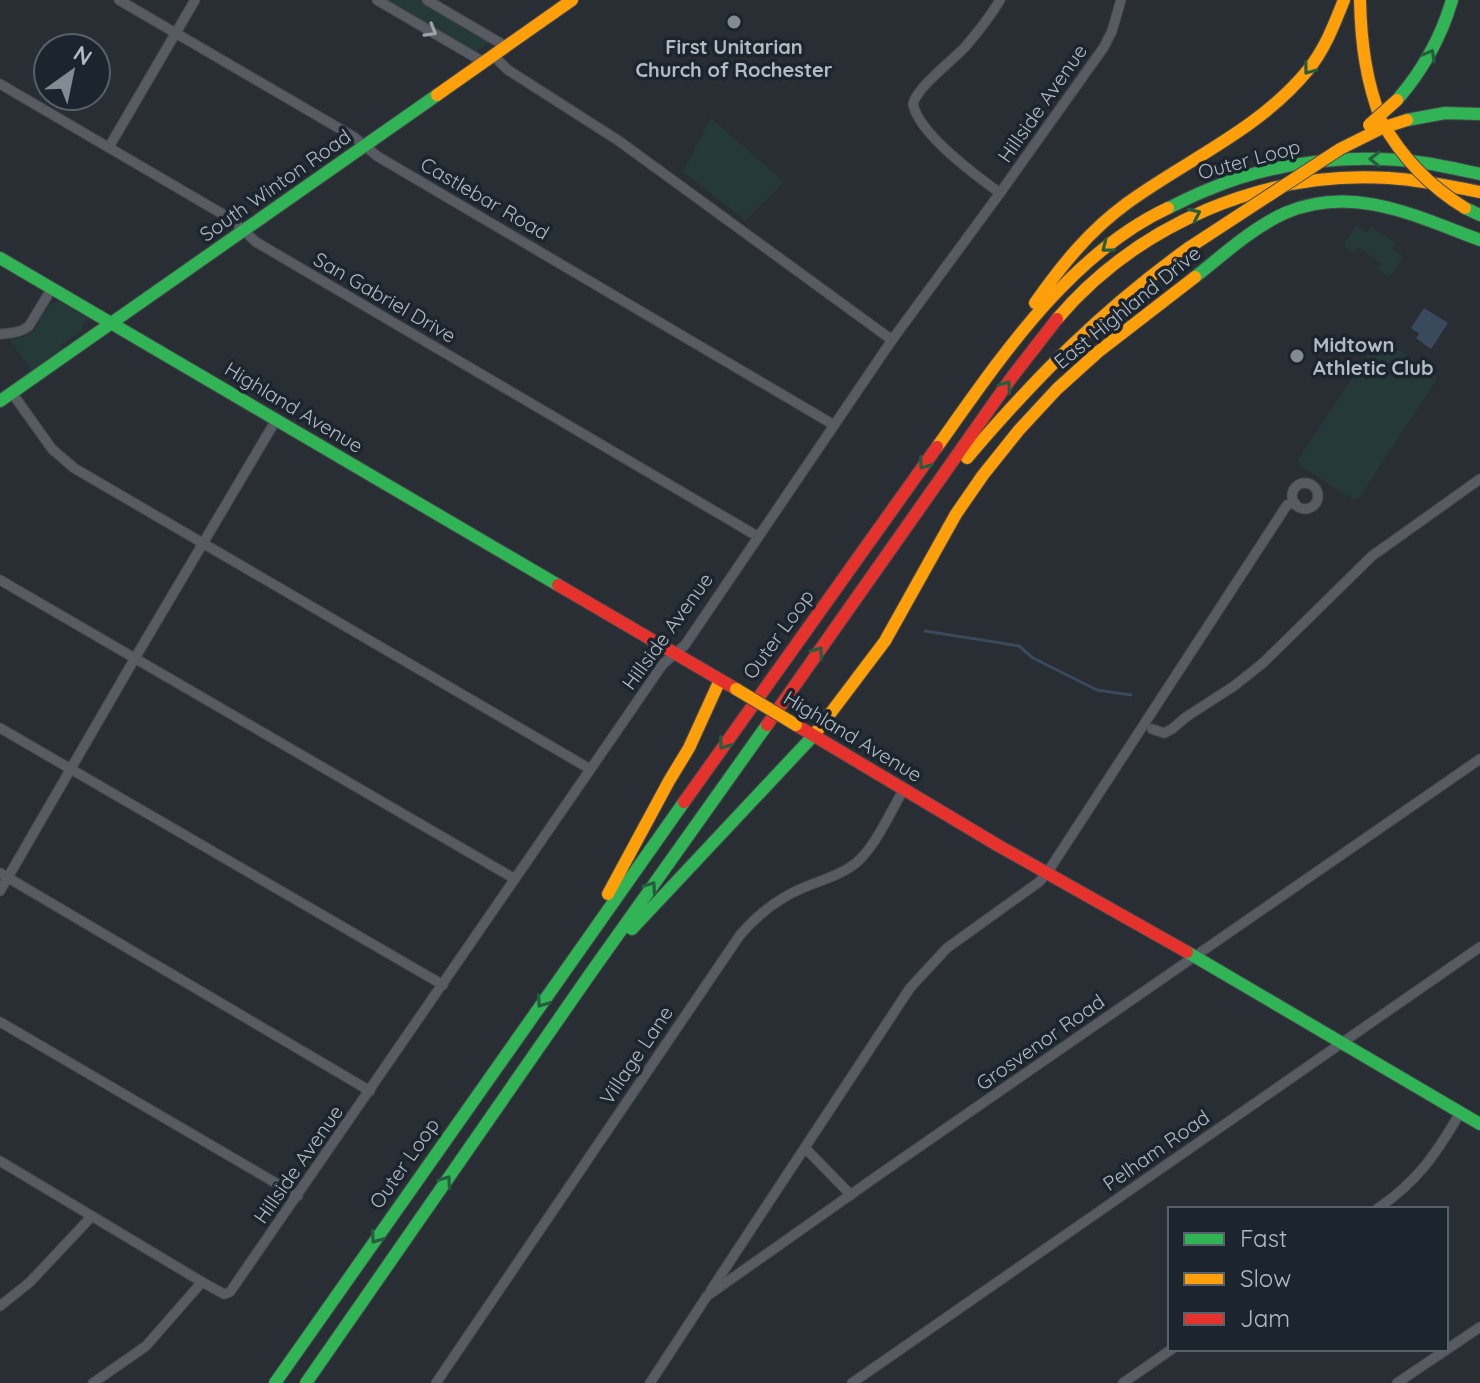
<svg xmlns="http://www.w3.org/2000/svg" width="1480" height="1383" font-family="Quicksand,sans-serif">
<rect width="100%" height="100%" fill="#282e33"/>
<g fill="#263939">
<path d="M384 0H419L490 42 474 53Z"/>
<path d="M711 118 784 182 745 220 683 172Z"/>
<path d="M1356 226 1367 233 1371 227 1395 243 1392 249 1403 256 1390 277 1378 269 1382 263 1358 247 1353 253 1343 246Z"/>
<path d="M55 302H60L84 316 88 320 84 323 82 330 61 345 63 348 31 370 10 340C44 336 34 316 55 302Z"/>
<path d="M1383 340 1435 374 1437 379 1359 498 1353 499 1299 465 1298 460 1377 341Z"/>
</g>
<path fill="#384a5c" d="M1424 308 1448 323 1431 349 1416 338 1419 334 1411 328Z"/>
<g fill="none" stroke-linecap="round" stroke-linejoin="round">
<path stroke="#384a5c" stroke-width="3" d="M925 631 1019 646 1033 658 1097 690 1131 695"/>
<defs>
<g id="street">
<path d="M119 0 354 137 377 156 834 425"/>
<path d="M377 0 485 63"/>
<path d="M427 0 507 47"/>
<path d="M1000 0C990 17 978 32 965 47 952 61 917 87 913 104 919 134 975 175 1000 193"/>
<path d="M494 56 508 70 619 141 892 340"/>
<path d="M0 84 231 219 256 242 757 536"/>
<path d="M109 147 195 0"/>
<path d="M0 334C11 333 20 333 29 326L52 288"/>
<path d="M12 393 52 449 74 468 590 769"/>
<circle cx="1305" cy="496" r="13"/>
<path d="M0 580 515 879"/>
<path d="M0 728 443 985"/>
<path d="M1152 729 1164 733 1172 729 1186 717 1234 686 1263 663 1372 556 1480 479"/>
<path d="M0 873 370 1091"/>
<path d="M0 891 135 658 276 420"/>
<path d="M0 1022 298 1196"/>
<path d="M805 1148 851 1195"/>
<path d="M0 1161 202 1282 224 1294 230 1292 663 664 685 645 892 340 1000 193 1104 47 1112 31 1121 0"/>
<path d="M1377 1209C1418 1181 1436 1154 1460 1113"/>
<path d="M711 1290 910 988 947 948 1039 882 1047 873 1287 505 1295 503"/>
<path d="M0 1306 30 1282 92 1216"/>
<path d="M93 1383 146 1346 202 1282"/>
<path d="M436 1383 740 935C758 914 778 898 805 887 822 880 841 875 856 863 876 846 890 812 904 789"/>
<path d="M650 1383 707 1296 880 1174 1480 759"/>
<path d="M852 1383 1480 947"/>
<path d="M1123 1383 1172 1349"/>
<path d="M1397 1383 1480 1327"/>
</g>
<g id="fast">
<path d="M1397 100C1423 70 1441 38 1452 0"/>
<path d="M1407 120 1445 113 1480 114"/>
<path d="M1168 208C1181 202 1194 195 1207 190 1274 161 1354 153 1425 163 1444 166 1462 170 1480 174"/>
<path d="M1465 208 1480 215"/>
<path d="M0 258 558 585"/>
<path d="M1195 277C1223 255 1252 228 1285 213 1353 184 1416 216 1480 240"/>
<path d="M0 401 437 95"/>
<path d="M632 929 814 735"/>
<path d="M1187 952 1480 1124"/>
<path d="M275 1383 684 802"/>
<path d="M306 1383 590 974 767 725"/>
</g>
<g id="slow">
<path d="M1360 0C1361 43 1366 82 1382 122"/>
<path d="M437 95 572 0"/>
<path d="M1035 303C1061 266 1089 231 1126 204 1186 160 1259 130 1308 70 1325 49 1334 25 1344 0"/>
<path d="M1057 319C1138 224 1264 170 1389 178 1420 180 1450 186 1480 192"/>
<path d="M937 447C999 360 1068 255 1168 208"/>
<path d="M967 458C1036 377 1103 309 1190 247"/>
<path d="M814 735 885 641 956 514 983 475 1019 430 1057 389 1098 352 1195 277"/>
<path d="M608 894 669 781 689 748 720 680"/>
</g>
<g id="jam">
<path d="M558 585 736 689"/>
<path d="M767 725 1012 377 1057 319"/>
<path d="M796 725 999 846 1187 952"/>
<path d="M684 802 937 447"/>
</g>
</defs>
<use href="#street" stroke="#464a4e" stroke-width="11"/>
<use href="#fast" stroke="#464a4e" stroke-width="14"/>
<use href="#slow" stroke="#464a4e" stroke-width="14"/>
<use href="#jam" stroke="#464a4e" stroke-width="14"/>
<use href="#street" stroke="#585c62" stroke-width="9"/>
<use href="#fast" stroke="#30b455" stroke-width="12"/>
<use href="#slow" stroke="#ff9f0a" stroke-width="12"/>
<use href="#jam" stroke="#e5322d" stroke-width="12"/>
<defs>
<g id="slow-bridge">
<path d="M1382 122C1403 159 1429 186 1465 208"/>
<path d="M1369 125 1397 100"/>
<path d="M1190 247 1340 149 1382 128 1407 120"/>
<path d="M736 689 796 725"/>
</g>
</defs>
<use href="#slow-bridge" stroke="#464a4e" stroke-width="14" stroke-linecap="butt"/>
<use href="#slow-bridge" stroke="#ff9f0a" stroke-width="12"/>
</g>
<defs><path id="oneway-chevron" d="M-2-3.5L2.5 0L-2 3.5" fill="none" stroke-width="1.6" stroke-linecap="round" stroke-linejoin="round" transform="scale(2)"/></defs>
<use stroke="#9ca3ac" href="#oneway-chevron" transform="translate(431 31) rotate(30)"/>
<g stroke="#245e3e">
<use href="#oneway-chevron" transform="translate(1430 55) rotate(-61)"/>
<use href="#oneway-chevron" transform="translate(1309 69) rotate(127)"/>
<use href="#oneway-chevron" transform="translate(1375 159) rotate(-179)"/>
<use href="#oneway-chevron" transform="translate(1195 214) rotate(-25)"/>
<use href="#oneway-chevron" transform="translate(1107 247) rotate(142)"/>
<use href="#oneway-chevron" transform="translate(1006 386) rotate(-55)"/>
<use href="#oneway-chevron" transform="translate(924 464) rotate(126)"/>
<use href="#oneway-chevron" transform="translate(818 652) rotate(-55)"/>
<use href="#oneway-chevron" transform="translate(724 744) rotate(125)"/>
<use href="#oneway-chevron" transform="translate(651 887) rotate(-55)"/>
<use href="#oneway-chevron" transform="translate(542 1002) rotate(125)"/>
<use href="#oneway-chevron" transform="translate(446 1181) rotate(-55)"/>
<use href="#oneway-chevron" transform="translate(376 1238) rotate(125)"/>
</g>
<g fill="#828a92" stroke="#1c252e" stroke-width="3">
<circle cx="734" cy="22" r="8"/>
<circle cx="1297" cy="356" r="8"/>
</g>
<g text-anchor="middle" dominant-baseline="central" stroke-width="7" stroke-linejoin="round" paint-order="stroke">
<g font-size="20" font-weight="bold" fill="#b2bbc5" stroke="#1c252e">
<text x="734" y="46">First Unitarian<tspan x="734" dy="23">Church of Rochester</tspan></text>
<text x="1313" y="344" text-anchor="start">Midtown<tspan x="1313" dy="23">Athletic Club</tspan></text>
</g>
<g font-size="20" fill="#b2bbc5" stroke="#1c252e">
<text transform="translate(1042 103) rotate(-55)">Hillside Avenue</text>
<text transform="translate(1249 159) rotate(-15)">Outer Loop</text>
<text transform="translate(275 185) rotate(-35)">South Winton Road</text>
<text transform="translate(485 198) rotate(30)">Castlebar Road</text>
<text transform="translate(385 297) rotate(30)">San Gabriel Drive</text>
<text transform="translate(1127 307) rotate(-39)">East Highland Drive</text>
<text transform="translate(294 407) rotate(31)">Highland Avenue</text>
<text transform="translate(667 631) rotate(-54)">Hillside Avenue</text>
<text transform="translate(778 634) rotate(-54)">Outer Loop</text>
<text transform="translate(853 736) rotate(31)">Highland Avenue</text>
<text transform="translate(1040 1042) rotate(-35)">Grosvenor Road</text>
<text transform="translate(636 1055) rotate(-56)">Village Lane</text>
<text transform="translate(1156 1150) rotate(-35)">Pelham Road</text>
<text transform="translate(404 1163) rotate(-55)">Outer Loop</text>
<text transform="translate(298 1164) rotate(-55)">Hillside Avenue</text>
</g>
</g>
<rect x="1168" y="1207" width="280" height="144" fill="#1c252e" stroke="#58616a" stroke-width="2"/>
<rect x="1184" y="1233" width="40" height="12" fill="#30b455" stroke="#58616a" stroke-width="2"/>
<text x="1240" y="1247" font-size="24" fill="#b2bbc5">Fast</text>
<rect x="1184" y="1273" width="40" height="12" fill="#ff9f0a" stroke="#58616a" stroke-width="2"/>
<text x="1240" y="1287" font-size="24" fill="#b2bbc5">Slow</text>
<rect x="1184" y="1313" width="40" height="12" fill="#e5322d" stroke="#58616a" stroke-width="2"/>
<text x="1240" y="1327" font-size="24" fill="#b2bbc5">Jam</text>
<g transform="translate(72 72) rotate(33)"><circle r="38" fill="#1c252e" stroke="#58616a" stroke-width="2"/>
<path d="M0-6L14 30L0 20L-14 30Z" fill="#828a92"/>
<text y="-12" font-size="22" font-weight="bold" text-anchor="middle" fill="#b2bbc5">N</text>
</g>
</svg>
